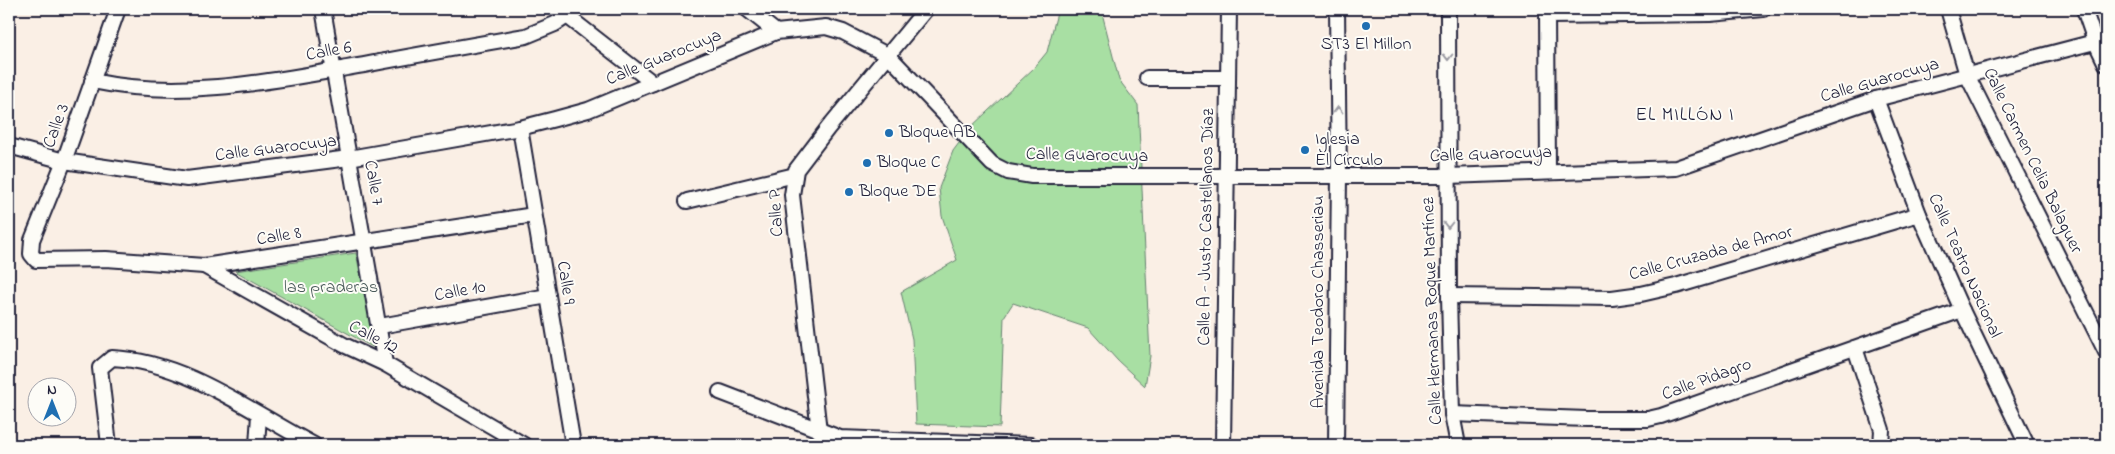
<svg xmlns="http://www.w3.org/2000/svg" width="2115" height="454" font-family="'Indie Flower',sans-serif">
<rect width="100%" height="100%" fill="#faefe5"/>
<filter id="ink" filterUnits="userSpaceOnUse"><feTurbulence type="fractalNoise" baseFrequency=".02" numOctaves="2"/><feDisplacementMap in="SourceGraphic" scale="10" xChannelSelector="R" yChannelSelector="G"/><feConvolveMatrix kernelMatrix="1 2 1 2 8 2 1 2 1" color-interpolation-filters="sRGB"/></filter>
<g filter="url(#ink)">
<g fill="#a8dfa3" stroke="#65806f">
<path d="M1058 9H1101L1119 80 1138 105 1150 356 1145 386 1118 361 1088 328 1013 303 1004 317 1000 427 916 424 912 339 901 292 957 260 942 216 939 188 953 151 971 127 1034 68 1047 52Z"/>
<path d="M356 253 376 349 235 271Z"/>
</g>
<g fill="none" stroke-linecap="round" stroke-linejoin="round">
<defs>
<g id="minor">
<path d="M118 9 64 161 32 240 31 254 36 260 106 259 204 266 534 215"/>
<path d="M323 9 385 364"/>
<path d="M558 9 653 83"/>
<path d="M747 9 776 32"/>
<path d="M1448 9 1449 296 1452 414 1458 445"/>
<path d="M1547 9 1548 172"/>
<path d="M1948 9 1967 75 2106 352"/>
<path d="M2084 9 2095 41 2106 64"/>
<path d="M1547 16 1710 14 1763 9"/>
<path d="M1147 78H1228"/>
<path d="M92 81C177 99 263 83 347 68 407 57 466 46 526 36L555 24 567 16"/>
<path d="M1876 99 1919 214 1962 310 2027 445"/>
<path d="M520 128 573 445"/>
<path d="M9 146 64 161 187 179 349 158 520 128 555 119 588 110 776 32 826 27 843 32 889 56 992 164 1008 172 1032 176H1448L1676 168 1876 99 2106 39"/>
<path d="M687 201 795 175"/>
<path d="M204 266 344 345 385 364 524 445"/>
<path d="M1449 296 1612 298 1641 294 1676 286 1919 214"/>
<path d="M380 326 548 296"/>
<path d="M1855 348 1882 430 1881 445"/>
<path d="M720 392 840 438 1031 445"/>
<path d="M1452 414 1587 419H1648L1661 416 1962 310"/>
<path d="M819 431 792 195 796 170 828 128 926 9"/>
<path d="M109 445 100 368 112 358C185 361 251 412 314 445"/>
<path d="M257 445 259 415"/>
<path d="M1223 445 1229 9"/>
<path d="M1336 445 1339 176 1337 9"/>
</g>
<path id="major" d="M2106 9V10"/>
</defs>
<use href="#minor" stroke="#22223b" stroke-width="18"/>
<use href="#major" stroke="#22223b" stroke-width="21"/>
<use href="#minor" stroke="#fdfcf7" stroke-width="14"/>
<use href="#major" stroke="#f9df96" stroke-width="18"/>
</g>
<defs><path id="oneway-chevron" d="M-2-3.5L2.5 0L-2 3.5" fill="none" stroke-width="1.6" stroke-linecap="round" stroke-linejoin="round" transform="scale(1.25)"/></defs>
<g stroke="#9a9aa2">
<use href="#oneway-chevron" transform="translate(1448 57) rotate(90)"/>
<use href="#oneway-chevron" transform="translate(1338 110) rotate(-90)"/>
<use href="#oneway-chevron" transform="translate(1448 225) rotate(90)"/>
</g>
</g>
<g fill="#1f6fb2" stroke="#fdfcf7" stroke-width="2">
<circle cx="1366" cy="26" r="5"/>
<circle cx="889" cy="133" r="5"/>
<circle cx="1305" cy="150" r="5"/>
<circle cx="867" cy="163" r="5"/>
<circle cx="849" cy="192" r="5"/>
</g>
<g text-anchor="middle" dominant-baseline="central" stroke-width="4" stroke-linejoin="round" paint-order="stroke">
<g font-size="18" fill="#22223b" stroke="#fdfcf7" text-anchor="start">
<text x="1366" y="45" text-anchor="middle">ST3 El Millon</text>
<text x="899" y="133">Bloque AB</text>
<text x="1315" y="140">Iglesia<tspan x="1315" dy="21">El Círculo</tspan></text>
<text x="877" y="163">Bloque C</text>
<text x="859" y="192">Bloque DE</text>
</g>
<g font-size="18" fill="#22223b" stroke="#fdfcf7">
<text transform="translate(329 52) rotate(-10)">Calle 6</text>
<text transform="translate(664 58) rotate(-22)">Calle Guarocuya</text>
<text transform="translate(1880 81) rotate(-16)">Calle Guarocuya</text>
<text transform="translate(57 126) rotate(-70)">Calle 3</text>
<text transform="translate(276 149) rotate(-7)">Calle Guarocuya</text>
<text transform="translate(1491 155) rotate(-2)">Calle Guarocuya</text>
<text transform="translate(1087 156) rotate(1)">Calle Guarocuya</text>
<text transform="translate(2032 161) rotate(64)">Calle Carmen Celia Balaguer</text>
<text transform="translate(373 183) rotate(80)">Calle 7</text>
<text transform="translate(777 213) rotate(-93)">Calle P</text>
<text transform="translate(1207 227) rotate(-89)">Calle A - Justo Castellanos Díaz</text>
<text transform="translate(279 237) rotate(-9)">Calle 8</text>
<text transform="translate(1711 254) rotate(-15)">Calle Cruzada de Amor</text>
<text transform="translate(1964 266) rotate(66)">Calle Teatro Nacional</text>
<text transform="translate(565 283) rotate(81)">Calle 9</text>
<text transform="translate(460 292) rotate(-10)">Calle 10</text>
<text transform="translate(1319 302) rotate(-90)">Avenida Teodoro Chasseriau</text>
<text transform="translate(1433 311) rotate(-92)">Calle Hermanas Roque Martínez</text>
<text transform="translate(373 338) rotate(27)">Calle 12</text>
<text transform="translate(1707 380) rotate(-20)">Calle Pidagro</text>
</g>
<g font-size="18" fill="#4a5b5a" stroke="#fdfcf7">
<text x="331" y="288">las praderas</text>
</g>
<g font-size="19" letter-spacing="1" fill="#22223b" stroke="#fdfcf7">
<text x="1685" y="115">EL MILLÓN I</text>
</g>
</g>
<rect width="2115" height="454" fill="none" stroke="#fdfcf7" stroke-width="30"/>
<rect x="15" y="15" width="2085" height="424" fill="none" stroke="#22223b" stroke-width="2" filter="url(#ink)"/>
<g transform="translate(52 402)"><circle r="24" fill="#fdfcf7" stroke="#a5a5ac"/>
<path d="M0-4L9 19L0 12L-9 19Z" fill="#1f6fb2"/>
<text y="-8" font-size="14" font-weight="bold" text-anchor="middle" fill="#22223b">N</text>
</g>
</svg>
